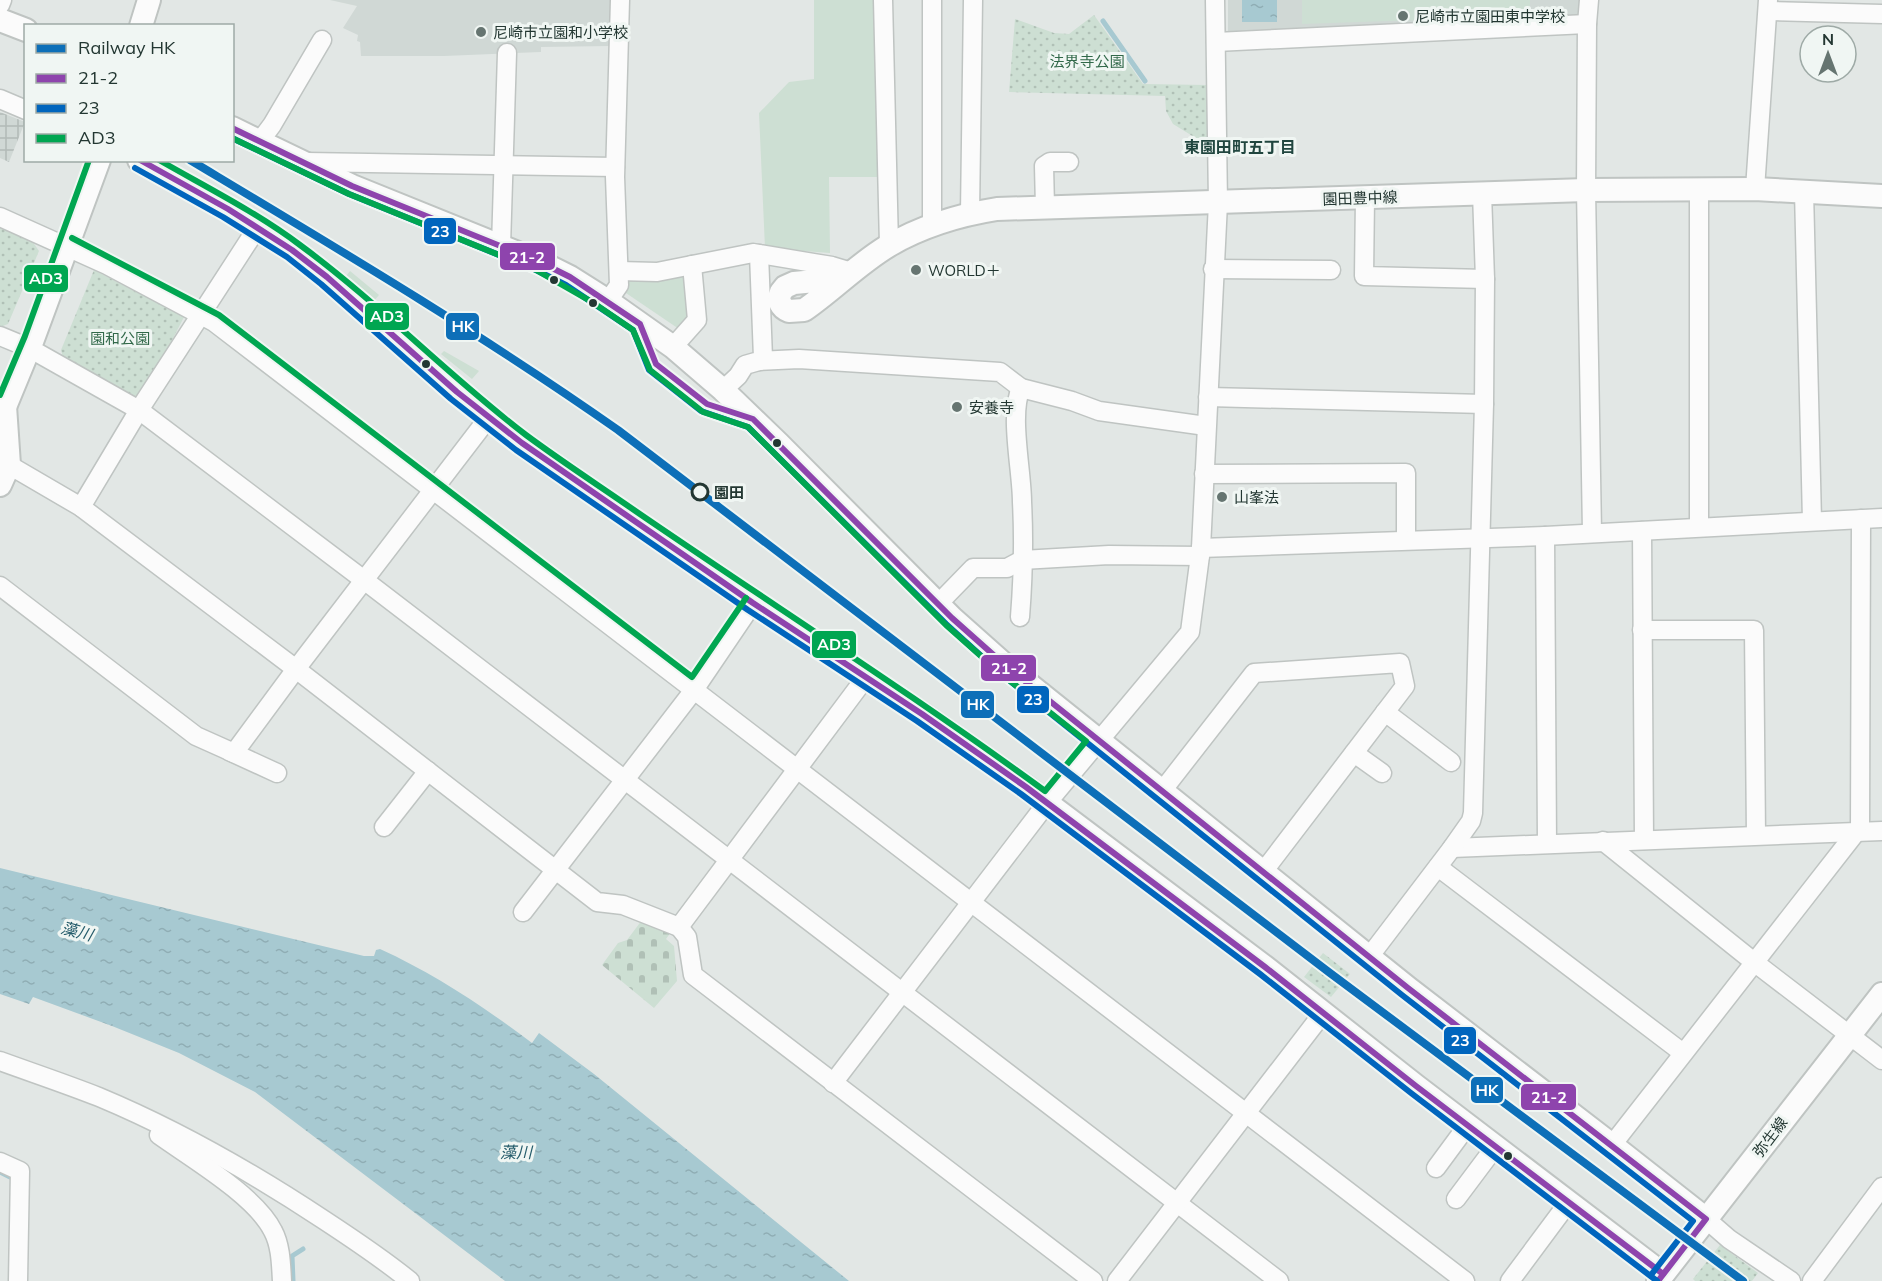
<svg xmlns="http://www.w3.org/2000/svg" width="1882" height="1281" font-family="Mulish,'Noto Sans JP',sans-serif">
<defs>
<pattern id="industrial-grid" width="8" height="8" patternUnits="userSpaceOnUse" patternTransform="scale(1.5)"><rect width="8" height="8" fill="#d0d8d5"/><path d="M0 4h8M4 0v8" fill="none" stroke="#b2bab7"/></pattern>
<pattern id="cemetery-stones" width="16" height="16" patternUnits="userSpaceOnUse" patternTransform="scale(1.5)"><rect width="16" height="16" fill="#cddfd3"/><path d="M2 7V4a2 2 0 0 1 4 0v3zM10 15v-3a2 2 0 0 1 4 0v3z" fill="#b0c0b6"/></pattern>
<pattern id="park-dots" width="8" height="8" patternUnits="userSpaceOnUse" patternTransform="scale(1.5)"><rect width="8" height="8" fill="#cddfd3"/><path d="M2 2h.1M6 6h.1" fill="none" stroke="#b0c0b6" stroke-width="1.8" stroke-linecap="round"/></pattern>
<pattern id="water-ripples" width="26" height="14" patternUnits="userSpaceOnUse" patternTransform="scale(1.5)"><rect width="26" height="14" fill="#a7c9d1"/><path d="M2 4q2-2 4 0t4 0M15 11q2-2 4 0t4 0" fill="none" stroke="#8fadb4"/></pattern>
</defs>
<rect width="100%" height="100%" fill="#e2e7e5"/>
<g fill="#d0d8d5">
<path d="M330 0H611L610 46 541 47V52L444 56H361L360 42 357 41 358 35 343 28 357 6Z"/>
<path d="M1228 0H1582L1583 11 1571 20 1233 36 1228 31Z"/>
</g>
<path fill="url(#industrial-grid)" d="M0 112 25 122 9 162 0 158Z"/>
<g fill="#cddfd3">
<path d="M814 0H878L883 177H829L830 253 765 248 759 113 789 82 814 79Z"/>
<path d="M1302 0H1530V16L1302 24Z"/>
<path d="M350 271 379 295 372 303 343 280Z"/>
<path d="M687 271 691 316 679 329 623 291 626 276Z"/>
<path d="M444 351 479 371 472 379 441 354Z"/>
</g>
<path fill="url(#cemetery-stones)" d="M642 920 671 932 666 939 674 946 677 981 654 1008 602 965 618 943 627 940Z"/>
<g fill="url(#park-dots)">
<path d="M1094 15 1143 84 1208 85 1212 148 1173 124 1166 111 1165 96 1009 92 1015 19 1054 33 1069 34Z"/>
<path d="M0 225 30 238 39 251 8 324 0 327Z"/>
<path d="M94 270 184 317 145 393 136 400 65 365 61 350Z"/>
<path d="M1323 953 1350 974 1331 997 1304 977Z"/>
<path d="M1720 1245 1758 1273 1752 1281H1695L1693 1279Z"/>
</g>
<g fill="url(#water-ripples)">
<rect x="1242" y="0" width="35" height="22"/>
<path d="M0 868 364 956H374L376 950 380 949C435 974 484 1007 532 1043L539 1033 594 1074 849 1281H505L255 1092 179 1053 112 1026 33 997 29 1004 0 994Z"/>
</g>
<g fill="none" stroke-linecap="round" stroke-linejoin="round">
<g stroke="#a7c9d1" stroke-width="5">
<path d="M1103 21 1145 81"/>
<path d="M0 1172 10 1177"/>
<path d="M293 1281 292 1256 303 1249"/>
</g>
<defs>
<g id="minor">
<path d="M883 0 889 245"/>
<path d="M932 0V225"/>
<path d="M1589 0 1587 24 1586 190 1592 532"/>
<path d="M0 5 2 0"/>
<path d="M1768 11 1882 14"/>
<path d="M1216 42 1587 24"/>
<path d="M0 99 26 110"/>
<path d="M260 141 272 125 322 40"/>
<path d="M306 162 615 167"/>
<path d="M1699 189V527"/>
<path d="M1755 189 1768 0"/>
<path d="M1804 191 1812 521"/>
<path d="M1365 198 1364 276 1485 279"/>
<path d="M1045 207 1044 166 1050 162H1069"/>
<path d="M970 213 973 0"/>
<path d="M0 217 107 265 214 322 1465 1281"/>
<path d="M501 246 507 53"/>
<path d="M1213 269 1331 270"/>
<path d="M619 271 657 272 753 253 832 266 852 272"/>
<path d="M608 301 619 285 615 177 620 0"/>
<path d="M0 336 29 348 139 410 364 580 1279 1281"/>
<path d="M673 347 697 320 692 265"/>
<path d="M759 361 799 359 1000 372 1021 388 1072 401 1099 411 1206 426"/>
<path d="M723 390 738 376 745 365 759 361 763 358 759 254"/>
<path d="M1208 397 1484 404"/>
<path d="M9 465 81 507 296 669 597 902 623 905 679 927 687 937 693 975 1093 1281"/>
<path d="M1204 474 1406 473V540"/>
<path d="M81 507 139 410 257 228"/>
<path d="M1642 531 1644 840"/>
<path d="M1545 536 1547 843"/>
<path d="M1201 548 1545 536 1882 518"/>
<path d="M0 586 196 736 234 753 296 669 489 417"/>
<path d="M938 604 973 568H1007L1022 560 1109 555 1200 556"/>
<path d="M1020 617C1023 579 1024 540 1022 502 1022 471 1009 414 1021 388"/>
<path d="M1642 630H1754L1756 835"/>
<path d="M1385 712 1451 762"/>
<path d="M229 751 277 773"/>
<path d="M1354 753 1382 773"/>
<path d="M1162 791 1254 673 1400 663 1405 686 1263 872"/>
<path d="M384 827 428 771"/>
<path d="M1860 831 1861 519"/>
<path d="M1603 841 1754 962 1882 1060"/>
<path d="M1452 848 1882 831"/>
<path d="M1438 867 1683 1053"/>
<path d="M523 912 694 690 753 603"/>
<path d="M679 927 866 677"/>
<path d="M1369 957 1452 848 1471 821 1473 813 1484 404 1485 279 1482 193"/>
<path d="M0 1061C33 1073 66 1084 99 1097 178 1130 253 1173 324 1220 353 1239 383 1259 410 1281"/>
<path d="M833 1083 1047 803 1190 632 1201 548 1218 203 1215 0"/>
<path d="M161 1131 159 1135C191 1158 256 1196 273 1231 281 1246 281 1265 282 1281"/>
<path d="M1612 1145 1857 831"/>
<path d="M0 1162 20 1171 18 1281"/>
<path d="M1436 1168 1467 1126"/>
<path d="M1456 1199 1495 1147"/>
<path d="M1706 1219 1729 1239 1791 1281"/>
<path d="M1117 1281 1323 1013"/>
<path d="M1510 1281 1568 1203"/>
<path d="M1812 1281 1882 1187"/>
</g>
<g id="tertiary">
<path d="M0 20 26 30"/>
<path d="M141 26 149 0"/>
<path d="M232 128 352 186 540 262 570 277 608 301 673 347 723 390 778 443 952 618 1006 666 1408 988 1612 1145 1706 1219"/>
<path d="M139 160 228 209 292 250 327 277 457 392 522 443 753 603 922 714 1026 787 1265 967 1416 1086 1663 1274"/>
<path d="M852 272 826 280 794 283 785 287 781 292C777 301 781 308 789 311L804 310C833 290 858 264 888 246 922 226 959 215 997 209L1586 190 1755 189 1882 196"/>
<path d="M0 419 33 339 99 160"/>
<path d="M0 485 9 465 5 406"/>
<path d="M1658 1281 1882 994"/>
</g>
</defs>
<use href="#minor" stroke="#bfc4c2" stroke-width="21"/>
<use href="#tertiary" stroke="#bfc4c2" stroke-width="26"/>
<use href="#minor" stroke="#fbfbfb" stroke-width="18"/>
<use href="#tertiary" stroke="#fbfbfb" stroke-width="22"/>
<defs>
<g id="bus-1">
<path d="M232 128 352 186 540 262 570 277 640 324 656 364 707 404 753 419 952 618 1006 666 1408 988 1706 1219 1658 1281"/>
<path d="M140 160 228 209 292 250 327 277 457 392 522 443 753 603 922 714 1026 787 1265 967 1416 1086 1663 1274"/>
</g>
<g id="bus-2">
<path d="M232 138 349 194 536 270 566 285 633 330 649 370 701 411 748 427 946 624 1000 673 1402 995 1693 1221 1651 1275"/>
<path d="M135 168 223 217 287 257 321 284 451 399 516 450 748 610 917 721 1021 794 1260 974 1411 1093 1657 1281"/>
</g>
<g id="bus-3">
<path d="M159 160C206 187 256 212 300 245 379 303 447 375 526 435 561 461 598 485 634 510 771 604 911 693 1045 791L1086 741 1000 673 946 625 748 427 703 412 650 370 633 330 592 302 536 270 349 194 232 138"/>
<path d="M72 238 219 315 692 677 746 598"/>
<path d="M0 395 25 336 89 160"/>
</g>
</defs>
<use href="#bus-1" stroke="#f0f6f3" stroke-width="10"/>
<use href="#bus-2" stroke="#f0f6f3" stroke-width="10"/>
<use href="#bus-3" stroke="#f0f6f3" stroke-width="10"/>
<use href="#bus-1" stroke="#8e44ad" stroke-width="6"/>
<use href="#bus-2" stroke="#0065bd" stroke-width="6"/>
<use href="#bus-3" stroke="#00a651" stroke-width="6"/>
<defs>
<path id="rail-1" d="M190 160C335 247 480 333 618 430L1330 973 1743 1281"/>
</defs>
<use href="#rail-1" stroke="#f0f6f3" stroke-width="12"/>
<use href="#rail-1" stroke="#0d6fb8" stroke-width="8"/>
</g>
<g fill="#667571" stroke="#f0f6f3" stroke-width="2">
<circle cx="1403" cy="16" r="6"/>
<circle cx="481" cy="32" r="6"/>
<circle cx="916" cy="270" r="6"/>
<circle cx="957" cy="407" r="6"/>
<circle cx="1222" cy="497" r="6"/>
</g>
<g fill="#233732" stroke="#f0f6f3" stroke-width="2">
<circle cx="554" cy="280" r="5"/>
<circle cx="593" cy="303" r="5"/>
<circle cx="426" cy="364" r="5"/>
<circle cx="777" cy="443" r="5"/>
<circle cx="1508" cy="1156" r="5"/>
</g>
<circle fill="#f0f6f3" stroke="#233732" stroke-width="3" cx="700" cy="492" r="8"/>
<g text-anchor="middle" dominant-baseline="central" stroke-width="6" stroke-linejoin="round" paint-order="stroke">
<g font-size="15" fill="#233732" stroke="#f0f6f3" text-anchor="start">
<text x="1415" y="16">尼崎市立園田東中学校</text>
<text x="493" y="32">尼崎市立園和小学校</text>
<text x="928" y="270">WORLD＋</text>
<text x="969" y="407">安養寺</text>
<text x="1234" y="497">山峯法</text>
</g>
<g font-size="15" fill="#32694a" stroke="#f0f6f3">
<text x="1087" y="61">法界寺公園</text>
<text x="120" y="338">園和公園</text>
</g>
<g font-size="15" fill="#233732" stroke="#f0f6f3">
<text transform="translate(1360 198) rotate(-2)">園田豊中線</text>
<text transform="translate(1770 1137) rotate(-53)">弥生線</text>
</g>
<g font-size="15" font-weight="bold" fill="#233732" stroke="#f0f6f3" text-anchor="start">
<text x="714" y="492">園田</text>
</g>
<g font-size="16" font-weight="bold" fill="#21463f" stroke="#f0f6f3">
<text x="1240" y="147">東園田町五丁目</text>
</g>
<g font-size="16" font-style="italic" fill="#255c6b" stroke="#f0f6f3">
<text transform="translate(77 931) rotate(15)">藻川</text>
<text x="516" y="1152">藻川</text>
</g>
</g>
<g stroke="#f0f6f3" stroke-width="2">
<rect x="423" y="217" width="34" height="28" rx="6" fill="#0065bd"/>
<rect x="499" y="242" width="57" height="29" rx="6" fill="#8e44ad"/>
<rect x="23" y="264" width="46" height="29" rx="6" fill="#00a651"/>
<rect x="364" y="302" width="46" height="29" rx="6" fill="#00a651"/>
<rect x="445" y="312" width="35" height="29" rx="6" fill="#0d6fb8"/>
<rect x="811" y="630" width="46" height="29" rx="6" fill="#00a651"/>
<rect x="980" y="654" width="57" height="28" rx="6" fill="#8e44ad"/>
<rect x="1016" y="685" width="34" height="29" rx="6" fill="#0065bd"/>
<rect x="960" y="690" width="35" height="29" rx="6" fill="#0d6fb8"/>
<rect x="1443" y="1026" width="34" height="29" rx="6" fill="#0065bd"/>
<rect x="1470" y="1076" width="34" height="28" rx="6" fill="#0d6fb8"/>
<rect x="1520" y="1083" width="57" height="28" rx="6" fill="#8e44ad"/>
</g>
<g font-size="16" text-anchor="middle" font-weight="bold" fill="#fff">
<text x="440" y="237">23</text>
<text x="527" y="263">21-2</text>
<text x="46" y="284">AD3</text>
<text x="387" y="322">AD3</text>
<text x="463" y="332">HK</text>
<text x="834" y="650">AD3</text>
<text x="1009" y="674">21-2</text>
<text x="1033" y="705">23</text>
<text x="978" y="710">HK</text>
<text x="1460" y="1046">23</text>
<text x="1487" y="1096">HK</text>
<text x="1549" y="1103">21-2</text>
</g>
<rect x="24" y="24" width="210" height="138" fill="#f0f6f3" stroke="#9eaaa6" stroke-width="1.5"/>
<rect x="36" y="44" width="30" height="9" fill="#0d6fb8" stroke="#9eaaa6" stroke-width="1.5"/>
<text x="78" y="54" font-size="18" fill="#233732">Railway HK</text>
<rect x="36" y="74" width="30" height="9" fill="#8e44ad" stroke="#9eaaa6" stroke-width="1.5"/>
<text x="78" y="84" font-size="18" fill="#233732">21-2</text>
<rect x="36" y="104" width="30" height="9" fill="#0065bd" stroke="#9eaaa6" stroke-width="1.5"/>
<text x="78" y="114" font-size="18" fill="#233732">23</text>
<rect x="36" y="134" width="30" height="9" fill="#00a651" stroke="#9eaaa6" stroke-width="1.5"/>
<text x="78" y="144" font-size="18" fill="#233732">AD3</text>
<g transform="translate(1828 54)"><circle r="28" fill="#f0f6f3" stroke="#9eaaa6" stroke-width="1.5"/>
<path d="M0-4.5L10 22L0 15L-10 22Z" fill="#667571"/>
<text y="-9" font-size="16" font-weight="bold" text-anchor="middle" fill="#233732">N</text>
</g>
</svg>
